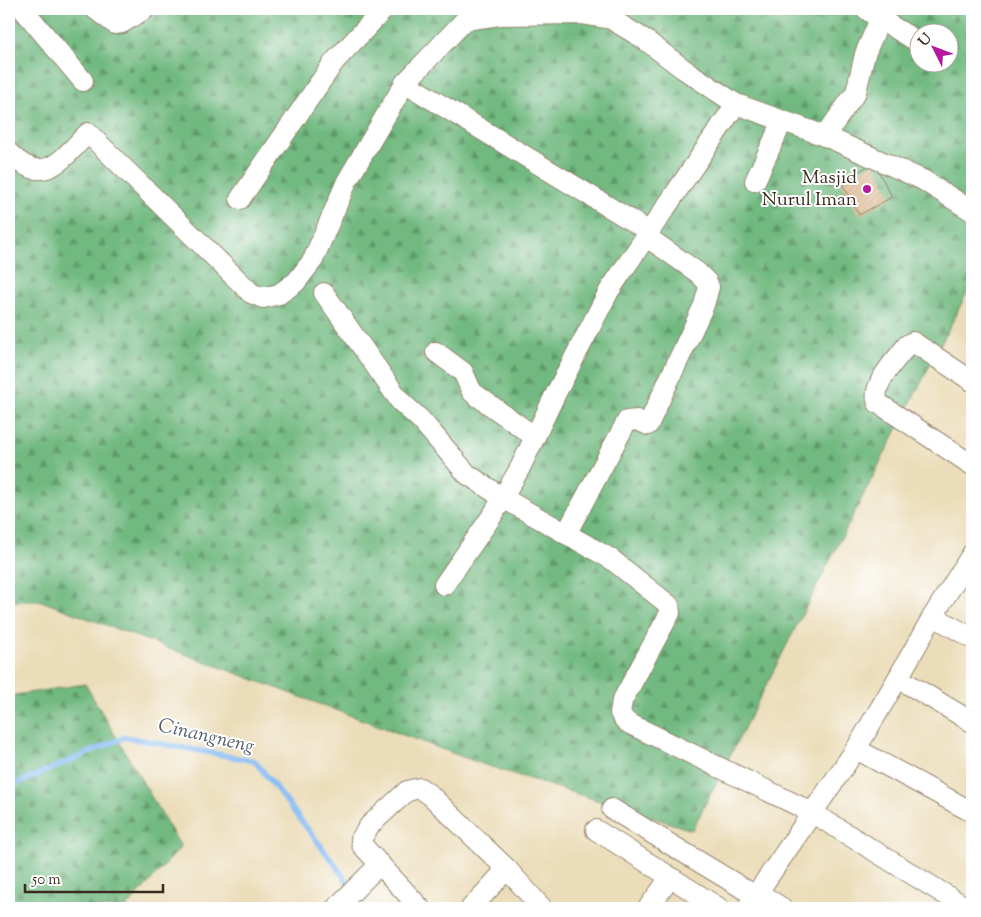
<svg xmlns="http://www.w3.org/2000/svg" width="981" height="917" font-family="'Sorts Mill Goudy',serif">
<defs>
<pattern id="forest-firs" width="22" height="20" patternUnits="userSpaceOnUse" patternTransform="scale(1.25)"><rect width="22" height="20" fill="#71b980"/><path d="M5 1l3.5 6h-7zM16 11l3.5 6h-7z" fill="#5e9768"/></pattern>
<pattern id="building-hatch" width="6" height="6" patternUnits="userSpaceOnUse" patternTransform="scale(1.25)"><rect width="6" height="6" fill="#daaf80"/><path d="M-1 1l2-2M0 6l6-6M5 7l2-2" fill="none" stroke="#b28f68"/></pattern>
</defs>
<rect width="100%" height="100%" fill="#fff"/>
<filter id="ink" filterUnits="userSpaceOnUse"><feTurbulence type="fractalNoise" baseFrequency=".02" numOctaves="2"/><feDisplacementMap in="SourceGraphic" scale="10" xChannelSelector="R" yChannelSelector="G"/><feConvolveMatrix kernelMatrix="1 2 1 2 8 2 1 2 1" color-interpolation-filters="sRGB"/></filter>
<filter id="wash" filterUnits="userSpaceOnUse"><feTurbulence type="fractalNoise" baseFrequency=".0096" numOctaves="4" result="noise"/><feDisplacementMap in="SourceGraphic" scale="20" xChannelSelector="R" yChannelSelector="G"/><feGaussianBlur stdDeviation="1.12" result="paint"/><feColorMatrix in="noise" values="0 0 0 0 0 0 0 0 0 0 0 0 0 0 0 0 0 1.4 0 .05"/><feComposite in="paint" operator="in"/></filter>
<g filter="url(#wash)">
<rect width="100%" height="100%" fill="#ebddb9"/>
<g fill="url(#forest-firs)" stroke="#56724f" fill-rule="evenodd">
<path d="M9 9H972V283L692 830 482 764 41 601H9ZM918 32H948V62H918Z"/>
<path d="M85 684 181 847 126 908H9V696Z"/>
</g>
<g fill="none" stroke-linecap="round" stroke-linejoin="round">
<path stroke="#83baf3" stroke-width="5.5" d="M9 787 125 737 255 761 334 863 365 908"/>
</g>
<g id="blocks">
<path fill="url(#building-hatch)" d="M874 163 892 197 859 215 841 181Z"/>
</g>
</g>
<g filter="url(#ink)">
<use href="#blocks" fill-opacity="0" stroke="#93846c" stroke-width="1"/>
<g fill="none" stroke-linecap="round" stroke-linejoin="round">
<defs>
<g id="minor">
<path d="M23 9 83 81"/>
<path d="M95 9 115 24 122 23 145 9"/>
<path d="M880 19 918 42"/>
<path d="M405 83 650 232"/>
<path d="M825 136 856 92 865 54 880 19 866 9"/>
<path d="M9 153C44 188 61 160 88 133L251 293 263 298 279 294 296 282 313 260 347 181 405 83 465 20 500 15 581 14 611 19 644 39 682 68 736 104 825 136 923 180 972 211"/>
<path d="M755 181 782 122"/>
<path d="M240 199 334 62 384 9"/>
<path d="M324 293 400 401 421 420 467 474 503 498 611 559 669 605 670 613 622 701 620 713 626 722 811 812 967 908"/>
<path d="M436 352 463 372 472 392 535 437"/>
<path d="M972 381 913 342 907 345C897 360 870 384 878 403L972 465"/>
<path d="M566 534 627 421 637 420 648 425 704 305 709 287 707 282 697 272 647 237"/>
<path d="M972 554 933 616 898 678 972 722"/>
<path d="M444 585 494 513 520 468 555 395 609 291 736 104"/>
<path d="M933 616 972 638"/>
<path d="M856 749 972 812"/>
<path d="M612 809 754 895"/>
<path d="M596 830 719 908"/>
<path d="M757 892 782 908"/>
<path d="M336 908 380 864"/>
<path d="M420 908 362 845 361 839 370 825 407 791 420 788 430 795 507 869 542 908"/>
<path d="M471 908 507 869"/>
<path d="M648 908 670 878"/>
<path d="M747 908 856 749 898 678"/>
</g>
</defs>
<use href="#minor" stroke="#93846c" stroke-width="22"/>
<use href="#minor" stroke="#fff" stroke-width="20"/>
</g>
</g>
<circle fill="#b5179e" stroke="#fff" stroke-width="2" cx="867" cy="189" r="5"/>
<g text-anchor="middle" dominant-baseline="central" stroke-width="4" stroke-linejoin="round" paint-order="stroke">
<g font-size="19" fill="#3b2a1e" stroke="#fff" text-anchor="end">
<text x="857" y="178">Masjid<tspan x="857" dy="22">Nurul Iman</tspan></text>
</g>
<g font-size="20" font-style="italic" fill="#545c69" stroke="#fff">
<text transform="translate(206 737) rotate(13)">Cinangneng</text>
</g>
</g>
<rect width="981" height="917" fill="none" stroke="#fff" stroke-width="30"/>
<g transform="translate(934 48) rotate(312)"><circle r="24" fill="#ffffff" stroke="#b1aaa5"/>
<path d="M0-4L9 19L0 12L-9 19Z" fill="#b5179e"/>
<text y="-8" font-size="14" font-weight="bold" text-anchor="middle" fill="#3b2a1e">U</text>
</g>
<path d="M25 884v8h138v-8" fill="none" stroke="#3b2a1e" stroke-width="2.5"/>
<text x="32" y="884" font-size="15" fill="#3b2a1e" stroke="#ffffff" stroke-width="4" paint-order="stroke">50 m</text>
</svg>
